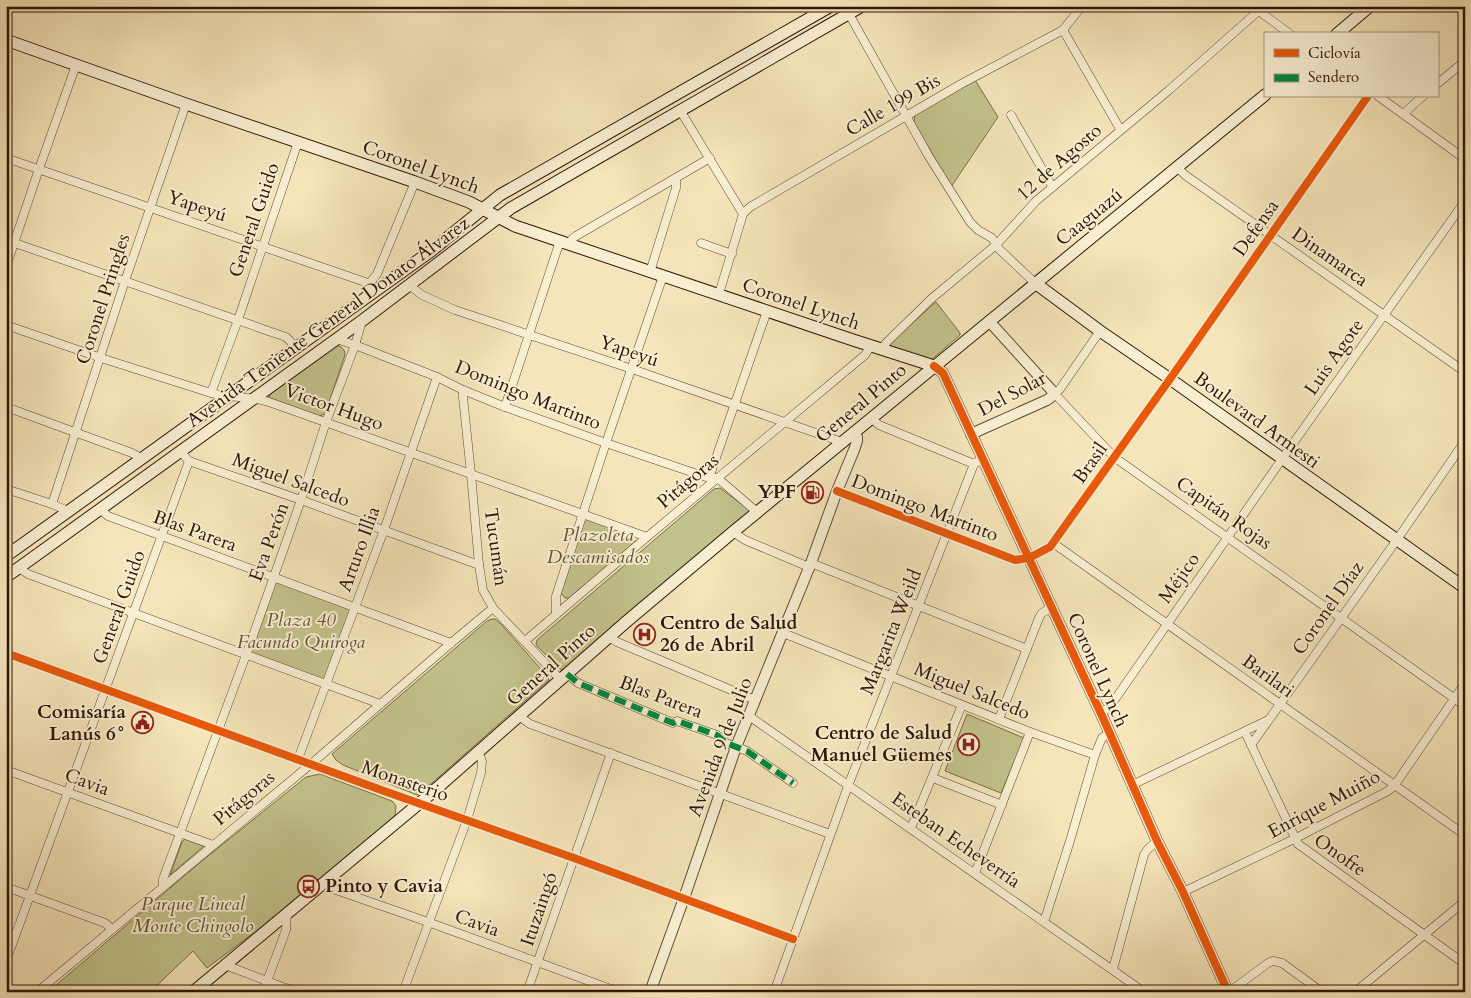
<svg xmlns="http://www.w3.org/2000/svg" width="1471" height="998" font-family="Cardo,serif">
<rect width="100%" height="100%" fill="#f5e5ba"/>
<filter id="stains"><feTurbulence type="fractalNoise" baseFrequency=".004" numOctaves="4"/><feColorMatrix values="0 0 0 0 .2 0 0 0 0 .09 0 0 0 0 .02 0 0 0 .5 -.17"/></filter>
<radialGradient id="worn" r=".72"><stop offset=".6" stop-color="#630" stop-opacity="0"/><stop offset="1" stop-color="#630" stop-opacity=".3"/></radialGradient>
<g fill="#c2c28b" stroke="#796c47">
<path d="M975 80 998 117 951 187 914 122 915 114Z"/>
<path d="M936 302 960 333V335L931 360 891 348 890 346V343Z"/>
<path d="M335 345C341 346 345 349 345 355L325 414 319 416 270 398 269 393Z"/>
<path d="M720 488 749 510 748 513 563 670 560 669 537 646 536 644 537 640 714 489Z"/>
<path d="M585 518 631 533 635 541 633 545 569 598H565L560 592Z"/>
<path d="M273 576 355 607 327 684 246 655Z"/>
<path d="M492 619H495L500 623 548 677 549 680 542 686 424 790 417 795 343 765 336 760 332 754 487 621Z"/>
<path d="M967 714 1024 738 1001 793 945 771Z"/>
<path d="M320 774 392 801 396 806 395 816 255 932 207 968 193 951 150 992H48L197 865 306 777Z"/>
<path d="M185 839 204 846 170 875 182 842Z"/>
</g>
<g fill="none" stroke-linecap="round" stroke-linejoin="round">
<defs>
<g id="minor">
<path d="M1252 6 1290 34"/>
<path d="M849 14 928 155 970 222 978 230 992 238 998 248 1035 283"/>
<path d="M1063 30 1120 129"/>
<path d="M1437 84 1465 61"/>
<path d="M1378 96 1465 159"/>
<path d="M680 110 743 214 719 294"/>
<path d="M1403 114 1423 96"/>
<path d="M1011 115 1052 186"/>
<path d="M6 158 365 282 376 290"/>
<path d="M1177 167 1185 175 1465 372"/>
<path d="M743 214 750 207 961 84 1063 30 1082 6"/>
<path d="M6 240 286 337 296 347"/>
<path d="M701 243 732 254"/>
<path d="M571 244 572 239 576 236 710 158"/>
<path d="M6 267 39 169 76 65"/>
<path d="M650 272 676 188V178"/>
<path d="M369 284 377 274 415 182"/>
<path d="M409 285 422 295 455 310 632 369 842 442"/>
<path d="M6 325 101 358 211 393C230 398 250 396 269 402L647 537"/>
<path d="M1100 331 1060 389 1055 394 1114 457 1465 706"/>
<path d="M336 339 355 345 437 377 463 390 505 407 606 443 709 478H717L721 481 757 512"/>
<path d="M882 348 887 342 931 299 996 245 1036 201 1168 91 1264 6"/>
<path d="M463 390V397L471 474 479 565 483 590 493 608 561 680"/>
<path d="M211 393 238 320 298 142"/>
<path d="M6 407 132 453 141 458"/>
<path d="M505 407 560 241"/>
<path d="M871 418 879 425 974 464"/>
<path d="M180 451 189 461 301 500 479 565"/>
<path d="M709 478 767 311"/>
<path d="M6 489 52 504 68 511"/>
<path d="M837 491 1015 560 1029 558 1050 547 1170 379 1368 96"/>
<path d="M52 504 125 281 186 104"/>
<path d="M100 509 108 516 451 643"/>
<path d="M733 532 745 540 809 567"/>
<path d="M1053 543 1465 835"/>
<path d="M811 563 1027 649"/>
<path d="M19 568 28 574 380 704"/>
<path d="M556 614V596L606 443 663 276"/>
<path d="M783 633 1030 732 1095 755"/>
<path d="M609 637 617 642 755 700"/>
<path d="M525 641 647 537 865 355 871 345"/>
<path d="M6 653 384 791 574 858 793 939"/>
<path d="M567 674 578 683 673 723 677 721 717 735 726 743 747 751 793 783"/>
<path d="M1101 714 1111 705 1282 459 1465 201"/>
<path d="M519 716 530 724 830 834"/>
<path d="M749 716 1144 992"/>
<path d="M999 719 1039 618 1042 613 1052 607"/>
<path d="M1245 732 1298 844 1465 964"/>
<path d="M1251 745 1396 541 1465 441"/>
<path d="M298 759 384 530 437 377"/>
<path d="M6 770 213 845"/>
<path d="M933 778 1002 805"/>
<path d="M1132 785 1268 720"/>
<path d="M911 828 962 705"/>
<path d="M975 873 1030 732"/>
<path d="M324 882 336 890 428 922 619 992"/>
<path d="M6 887 105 923 112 929"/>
<path d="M163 887V879L249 647 301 500 326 422 355 345 362 321"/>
<path d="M1183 892 1294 839 1388 791 1394 786 1465 683"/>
<path d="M1044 922 1070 841 1095 755 1102 738 1109 733"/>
<path d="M6 961 189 461"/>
<path d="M225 965 296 992"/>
<path d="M1113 969 1144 855 1147 850 1157 841"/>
<path d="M37 992 311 764 451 643 493 608"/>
<path d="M263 992 286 930 287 912"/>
<path d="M403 992 467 820 481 773 482 761 478 752"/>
<path d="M527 992 611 753"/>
<path d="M774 992 848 786 974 464 982 459"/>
<path d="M1229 992 1268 963 1273 961 1282 963 1322 992"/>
<path d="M1355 992 1465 901"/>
</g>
<g id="tertiary">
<path d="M934 366 943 373 1103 718 1157 841 1183 892 1228 992"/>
<path d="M971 434 1047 400 1055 394 989 321"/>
<path d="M650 992 684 898 736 747 811 563 837 491 854 450 857 441V437L854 432"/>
</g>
<g id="secondary">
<path d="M1337 34 1370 6"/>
<path d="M6 40 186 104 415 182 469 202 515 226 853 340 934 366"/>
<path d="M1035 283 1100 331 1170 379 1465 588"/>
<path d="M6 556 431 251 500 195 831 6"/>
<path d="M6 577 363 320 511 208 862 6"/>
<path d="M193 992 428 796 626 622 733 532 1265 95"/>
</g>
</defs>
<use href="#minor" stroke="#614931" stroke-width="9"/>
<use href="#tertiary" stroke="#614931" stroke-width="12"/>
<use href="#secondary" stroke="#301503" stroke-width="13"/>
<use href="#minor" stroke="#f8eed2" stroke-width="8"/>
<use href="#tertiary" stroke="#f8eed2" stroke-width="10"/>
<use href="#secondary" stroke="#f8eed2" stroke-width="11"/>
<path stroke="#00873e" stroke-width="6" stroke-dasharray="12 6" stroke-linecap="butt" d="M567 674 578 683 673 723 677 721 717 735 726 743 747 751 793 783"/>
<defs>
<g id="cycleway">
<path d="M934 366 943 373 1103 718 1157 841 1183 892 1228 992"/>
<path d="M837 491 1015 560 1029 558 1050 547 1170 379 1368 96"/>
<path d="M6 653 384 791 574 858 793 939"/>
</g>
</defs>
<use href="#cycleway" stroke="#f8eed2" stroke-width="11"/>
<use href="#cycleway" stroke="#e8590c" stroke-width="8"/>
</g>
<defs>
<symbol id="fuel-ring" viewBox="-11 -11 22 22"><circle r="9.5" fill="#f8eed2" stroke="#8f2418" stroke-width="1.5"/><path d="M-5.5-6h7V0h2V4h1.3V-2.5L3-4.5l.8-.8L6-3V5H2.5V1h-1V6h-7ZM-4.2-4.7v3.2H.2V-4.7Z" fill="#8f2418"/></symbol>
<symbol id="hospital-ring" viewBox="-11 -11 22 22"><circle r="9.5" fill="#f8eed2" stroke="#8f2418" stroke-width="1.5"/><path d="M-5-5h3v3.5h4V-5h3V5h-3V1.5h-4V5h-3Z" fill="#8f2418"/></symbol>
<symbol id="civic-ring" viewBox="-11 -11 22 22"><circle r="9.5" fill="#f8eed2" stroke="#8f2418" stroke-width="1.5"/><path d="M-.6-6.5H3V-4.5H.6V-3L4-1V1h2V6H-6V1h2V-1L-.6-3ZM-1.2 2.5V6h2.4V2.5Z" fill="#8f2418"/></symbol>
<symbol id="bus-ring" viewBox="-11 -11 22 22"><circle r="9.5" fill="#f8eed2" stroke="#8f2418" stroke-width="1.5"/><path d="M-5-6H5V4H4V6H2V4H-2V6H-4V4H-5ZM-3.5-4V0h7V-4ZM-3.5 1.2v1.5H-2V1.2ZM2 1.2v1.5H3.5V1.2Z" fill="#8f2418"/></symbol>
</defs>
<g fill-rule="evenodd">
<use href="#fuel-ring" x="800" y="480" width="25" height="25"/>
<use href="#hospital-ring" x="632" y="622" width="25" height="25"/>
<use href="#civic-ring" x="130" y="710" width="25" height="25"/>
<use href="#hospital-ring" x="956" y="732" width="25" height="25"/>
<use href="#bus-ring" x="296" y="874" width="25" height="25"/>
</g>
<g text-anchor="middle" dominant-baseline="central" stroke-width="4" stroke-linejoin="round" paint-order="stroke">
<g font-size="19" fill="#301503" stroke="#f8eed2">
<text transform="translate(893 105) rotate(-30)">Calle 199 Bis</text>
<text transform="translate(1059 162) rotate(-41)">12 de Agosto</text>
<text transform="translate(421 167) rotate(20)">Coronel Lynch</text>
<text transform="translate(197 206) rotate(19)">Yapeyú</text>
<text transform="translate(1089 217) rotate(-39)">Caaguazú</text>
<text transform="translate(254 220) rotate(-71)">General Guido</text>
<text transform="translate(1256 228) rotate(-55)">Defensa</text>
<text transform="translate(1330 257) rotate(35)">Dinamarca</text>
<text transform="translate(103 299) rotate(-72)">Coronel Pringles</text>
<text transform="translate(801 304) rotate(19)">Coronel Lynch</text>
<text transform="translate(328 322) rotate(-36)">Avenida Teniente General Donato Álvarez</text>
<text transform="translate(629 351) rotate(19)">Yapeyú</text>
<text transform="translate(1334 357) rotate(-55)">Luis Agote</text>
<text transform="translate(1012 394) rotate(-28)">Del Solar</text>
<text transform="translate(528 395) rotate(22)">Domingo Martinto</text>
<text transform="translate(861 403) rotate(-40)">General Pinto</text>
<text transform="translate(334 407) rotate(20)">Victor Hugo</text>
<text transform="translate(1257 420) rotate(36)">Boulevard Armesti</text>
<text transform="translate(1090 463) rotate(-55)">Brasil</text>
<text transform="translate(291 480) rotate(20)">Miguel Salcedo</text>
<text transform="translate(688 481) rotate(-40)">Pitágoras</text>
<text transform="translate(925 508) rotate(21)">Domingo Martinto</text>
<text transform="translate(1224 513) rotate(35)">Capitán Rojas</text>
<text transform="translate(195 531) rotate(20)">Blas Parera</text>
<text transform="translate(269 542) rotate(-70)">Eva Perón</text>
<text transform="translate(496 547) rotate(82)">Tucumán</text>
<text transform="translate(359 549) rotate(-70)">Arturo Illia</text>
<text transform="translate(1179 578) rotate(-55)">Méjico</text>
<text transform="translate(119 607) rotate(-70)">General Guido</text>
<text transform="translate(1328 608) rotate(-55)">Coronel Díaz</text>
<text transform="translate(891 632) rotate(-68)">Margarita Weild</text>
<text transform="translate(551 665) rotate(-42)">General Pinto</text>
<text transform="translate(1098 670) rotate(66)">Coronel Lynch</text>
<text transform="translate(1268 676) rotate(36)">Barilari</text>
<text transform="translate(972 691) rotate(22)">Miguel Salcedo</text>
<text transform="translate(661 697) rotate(21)">Blas Parera</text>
<text transform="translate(720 747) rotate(-69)">Avenida 9 de Julio</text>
<text transform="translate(405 781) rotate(19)">Monasterio</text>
<text transform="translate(87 782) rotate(20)">Cavia</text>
<text transform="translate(244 798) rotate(-40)">Pitágoras</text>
<text transform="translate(1324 804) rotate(-28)">Enrique Muiño</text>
<text transform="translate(956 840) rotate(35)">Esteban Echeverría</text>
<text transform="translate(1340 855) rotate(35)">Onofre</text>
<text transform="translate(539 909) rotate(-71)">Ituzaingó</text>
<text transform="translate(477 923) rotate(20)">Cavia</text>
</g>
<g font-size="19" font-weight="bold" fill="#301503" stroke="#f8eed2" text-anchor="end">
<text x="796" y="492">YPF</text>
<text x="660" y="623" text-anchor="start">Centro de Salud<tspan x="660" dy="22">26 de Abril</tspan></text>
<text x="126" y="712">Comisaría<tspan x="126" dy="22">Lanús 6°</tspan></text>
<text x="952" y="733">Centro de Salud<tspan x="952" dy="22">Manuel Güemes</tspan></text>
<text x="325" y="886" text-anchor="start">Pinto y Cavia</text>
</g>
<g font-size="19" font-style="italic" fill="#635233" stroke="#f8eed2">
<text x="598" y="535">Plazoleta<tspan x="598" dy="22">Descamisados</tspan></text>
<text x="301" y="620">Plaza 40<tspan x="301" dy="22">Facundo Quiroga</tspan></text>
<text x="193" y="904">Parque Lineal<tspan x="193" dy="22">Monte Chingolo</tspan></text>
</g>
</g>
<rect width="1471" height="998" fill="none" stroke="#f5e5ba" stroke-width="25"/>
<rect x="8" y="8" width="1456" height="983" fill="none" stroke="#301503" stroke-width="2.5"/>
<rect x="12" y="12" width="1446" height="973" fill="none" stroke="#301503"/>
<rect x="1264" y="32" width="175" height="65" fill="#f8eed2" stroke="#a8977f"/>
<rect x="1274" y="49" width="25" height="8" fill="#e8590c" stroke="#a8977f"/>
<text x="1308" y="58" font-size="15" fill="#301503">Ciclovía</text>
<rect x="1274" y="74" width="25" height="8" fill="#00873e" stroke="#a8977f"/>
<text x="1308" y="82" font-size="15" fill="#301503">Sendero</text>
<rect width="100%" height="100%" filter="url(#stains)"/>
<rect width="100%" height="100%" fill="url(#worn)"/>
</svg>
